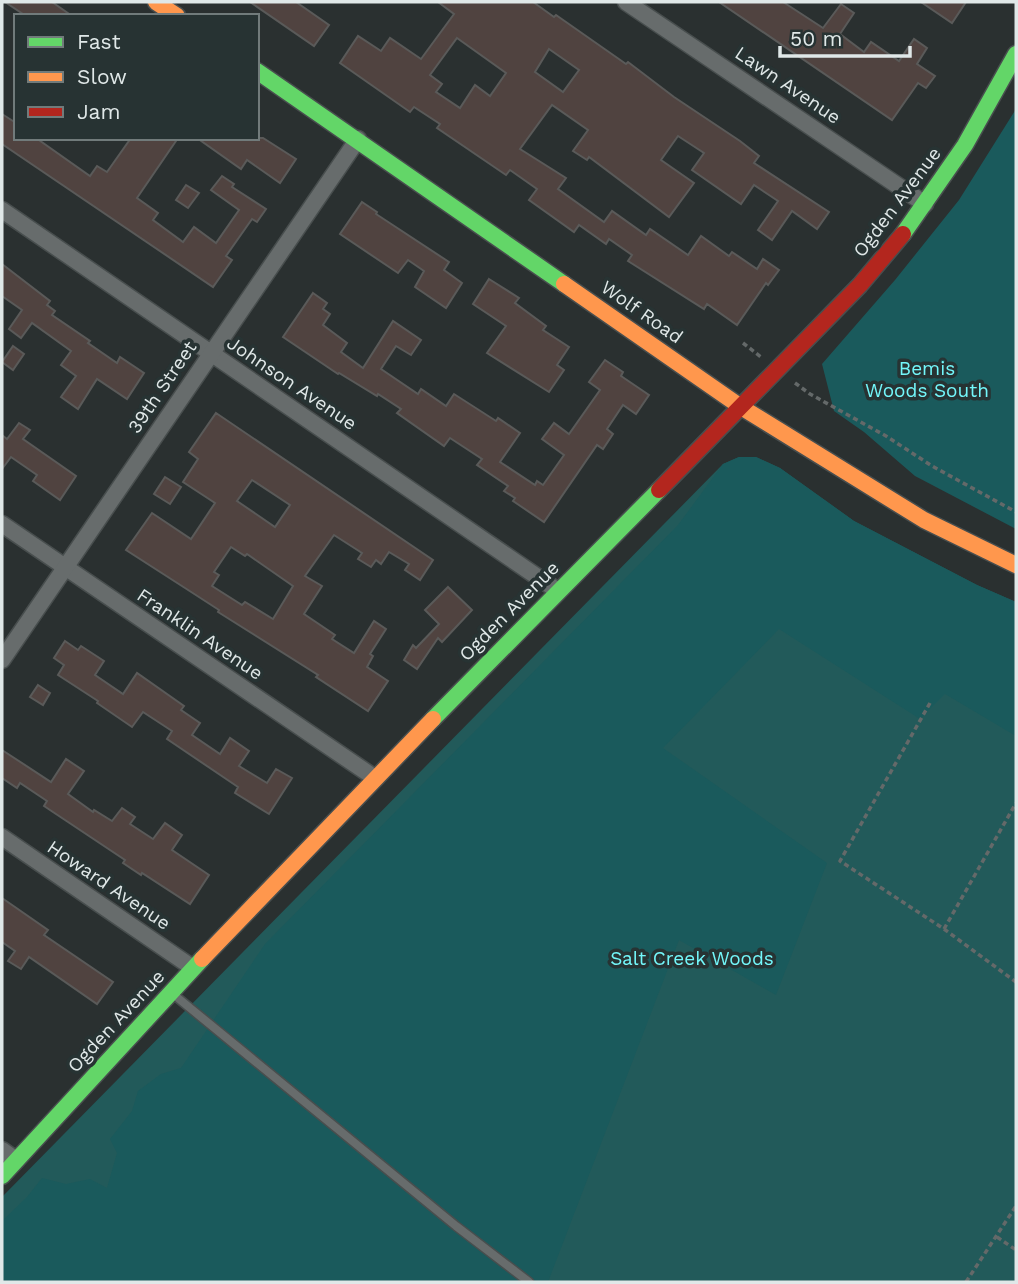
<svg xmlns="http://www.w3.org/2000/svg" width="1018" height="1284" font-family="'Work Sans',sans-serif">
<rect width="100%" height="100%" fill="#2a3030"/>
<path fill="#225a5a" d="M739 457H756L780 468 854 521 977 585 1016 602V1282H2V1197L723 464Z"/>
<g fill="#1a5a5c">
<path d="M1016 109V529L915 476 864 432 834 411 822 364 895 280 959 200Z"/>
<path d="M739 457H756L780 468 854 521 977 585 1016 602V736L945 694 920 719 779 629 663 748 827 863 776 995 679 940 548 1282H2V1221L27 1197 42 1178 66 1184 90 1179 107 1188 117 1153 110 1139 132 1111 138 1091 161 1074 181 1068 265 944 678 525 723 464Z"/>
</g>
<g fill="#504340" stroke="#5a5a59" stroke-width="2" fill-rule="evenodd">
<path d="M5 2H52L72 16H26Z"/>
<path d="M250 2H296L329 25 314 46Z"/>
<path d="M438 2H533L554 17 556 15 626 64 628 62 674 97 740 141 759 156 754 163 829 212 817 229 792 211 772 240 758 230 778 201 754 185 741 204 692 170 704 153 678 136 661 160 694 183 669 217 589 157 587 160 573 151 588 130 552 105 520 149 566 178 558 189 604 222 612 211 646 235 650 229 688 255 701 236 729 256 732 252 757 269 763 259 779 270 768 285 766 283 737 325 707 304 704 309 628 261 632 255 609 239 606 244 579 225 574 232 529 200 537 189 510 170 506 175 437 128 440 124 414 107 410 112 340 63 358 36 381 51 390 38 421 59 454 14ZM457 38 506 73 490 96 475 85 460 108 436 92 442 84 430 75ZM549 49 579 70 563 92 535 72Z"/>
<path d="M719 2H783L823 28 841 4 854 13 840 34 864 52 871 42 899 61 914 39 927 48 917 64 935 76 926 88 918 83 892 120Z"/>
<path d="M921 2H966L952 23Z"/>
<path d="M2 114 16 123V138H36L90 176 97 166 107 172 131 138H178L137 198 158 213 153 220 183 242 194 227 216 243 239 210 211 190 222 176 234 184 232 187 266 209 257 222 252 219 226 256 232 260 213 287 2 144Z"/>
<path d="M197 138H263L296 159 280 183 247 160 241 169Z"/>
<path d="M186 185 199 193 188 208 176 200Z"/>
<path d="M362 202 377 212 376 214 449 262 444 270 462 283 446 308 415 287 424 271 408 260 398 273 340 234Z"/>
<path d="M2 264 50 301 47 305 55 311 52 315 90 341 88 343 117 363 120 357 144 373 127 399 97 379 78 409 61 397 76 376 61 365 71 351 32 323 21 338 9 329 22 310 2 296Z"/>
<path d="M489 279 519 298 515 303 546 326 543 330 569 347 557 365 564 370 549 392 487 353 506 326 473 304Z"/>
<path d="M313 293 327 303 323 309 330 314 323 325 347 343 341 352 363 368 393 321 421 340 411 355 396 346 381 369 418 394 421 389 446 406 454 394 496 421 498 418 520 433 500 462 535 485 537 481 543 485 564 455 542 439 554 423 569 434 600 390 589 382 605 360 623 372 621 376 649 395 636 414 623 405 607 429 613 434 603 449 597 445 544 522 513 501 515 498 504 491 508 486 477 465 482 459 450 438 444 446 397 413 401 409 378 394 377 396 339 373 338 374 283 337Z"/>
<path d="M13 346 24 354 13 370 2 362Z"/>
<path d="M216 413 433 560 420 580 405 570 409 564 389 552 381 564 376 560 371 567 358 559 362 553 334 535 305 576 322 586 304 614 335 635 332 639 354 653 374 621 386 629 370 654 373 656 367 667 388 681 368 711 316 677 318 675 218 612 219 610 185 588 126 550 152 513 191 539 215 503 183 482 198 459 189 452ZM252 480 290 505 275 527 237 501ZM231 547 245 556 247 554 293 586 273 619 245 602 242 605 212 586 219 575 214 572Z"/>
<path d="M19 423 30 430 23 439 76 476 60 500 33 481 37 475 11 457 2 469V435L7 439Z"/>
<path d="M165 477 181 487 170 504 154 494Z"/>
<path d="M448 587 472 610 442 642 438 638 417 669 404 660 413 645 416 648 439 624 425 610Z"/>
<path d="M65 641 78 650 81 646 104 661 95 675 123 694 137 673 184 706 181 710 200 723 192 735 220 754 230 738 249 751 239 766 267 783 276 769 292 778 269 814 235 793 238 787 167 739 172 731 143 712 132 727 97 703 98 701 58 675 64 665 54 658Z"/>
<path d="M38 685 50 693 43 705 30 697Z"/>
<path d="M2 750 51 782 66 759 84 771 68 794 93 812 94 810 112 821 122 808 135 817 130 824 153 839 165 823 182 835 172 850 209 875 190 904 142 873 141 875 123 863 125 860 44 806 47 801 20 783 17 788 2 778Z"/>
<path d="M2 898 48 930 44 935 113 982 97 1004 29 957 21 969 8 961 15 951 2 942Z"/>
</g>
<g fill="none" stroke-linecap="round" stroke-linejoin="round">
<defs>
<path id="lane" d="M173 994 456 1226 529 1282"/>
<g id="street">
<path d="M626 2 925 204"/>
<path d="M2 210 558 591"/>
<path d="M2 524 375 778"/>
<path d="M2 660 358 139"/>
<path d="M2 837 193 968"/>
<path d="M2 1150 16 1160"/>
</g>
<g id="fast">
<path d="M257 71 564 284"/>
<path d="M903 234 965 145 1016 54"/>
<path d="M433 719 659 490"/>
<path d="M2 1176 202 959"/>
</g>
<g id="slow">
<path d="M156 2 177 16"/>
<path d="M564 284 741 407 924 520 1016 565"/>
<path d="M202 959 433 719"/>
</g>
<path id="jam" d="M659 490 860 285 903 234"/>
</defs>
<use href="#lane" stroke="#484e4e" stroke-width="11"/>
<use href="#street" stroke="#484e4e" stroke-width="19"/>
<use href="#fast" stroke="#484e4e" stroke-width="19"/>
<use href="#slow" stroke="#484e4e" stroke-width="19"/>
<use href="#jam" stroke="#484e4e" stroke-width="19"/>
<g stroke="#646969" stroke-width="3.5" stroke-dasharray="5 3.5" stroke-linecap="butt">
<path d="M743 343 761 357"/>
<path d="M795 383 810 394 886 436 932 466 1016 512"/>
<path d="M930 703 840 861 944 929 1016 982"/>
<path d="M944 929 1016 803"/>
<path d="M997 1237 1016 1250"/>
<path d="M966 1282 1016 1206"/>
</g>
<use href="#lane" stroke="#676c6c" stroke-width="8"/>
<use href="#street" stroke="#676c6c" stroke-width="16"/>
<use href="#fast" stroke="#63d668" stroke-width="16"/>
<use href="#slow" stroke="#ff974d" stroke-width="16"/>
<use href="#jam" stroke="#b3261e" stroke-width="16"/>
</g>
<g text-anchor="middle" dominant-baseline="central" stroke-width="7" stroke-linejoin="round" paint-order="stroke">
<g font-size="19" fill="#e0e8e8" stroke="#273333">
<text transform="translate(788 85) rotate(34)">Lawn Avenue</text>
<text transform="translate(897 202) rotate(-53)">Ogden Avenue</text>
<text transform="translate(642 312) rotate(35)">Wolf Road</text>
<text transform="translate(292 383) rotate(34)">Johnson Avenue</text>
<text transform="translate(162 387) rotate(-56)">39th Street</text>
<text transform="translate(509 611) rotate(-45)">Ogden Avenue</text>
<text transform="translate(200 634) rotate(34)">Franklin Avenue</text>
<text transform="translate(109 885) rotate(34)">Howard Avenue</text>
<text transform="translate(116 1021) rotate(-47)">Ogden Avenue</text>
</g>
<g font-size="19" fill="#73f7fa" stroke="#273333">
<text x="927" y="368">Bemis<tspan x="927" dy="22">Woods South</tspan></text>
<text x="692" y="958">Salt Creek Woods</text>
</g>
</g>
<rect width="1018" height="1284" fill="none" stroke="#e0e8e8" stroke-width="7"/>
<rect x="14" y="14" width="245" height="126" fill="#273333" stroke="#717b7b" stroke-width="2"/>
<rect x="28" y="37" width="35" height="10" fill="#63d668" stroke="#717b7b" stroke-width="2"/>
<text x="77" y="49" font-size="21" fill="#e0e8e8">Fast</text>
<rect x="28" y="72" width="35" height="10" fill="#ff974d" stroke="#717b7b" stroke-width="2"/>
<text x="77" y="84" font-size="21" fill="#e0e8e8">Slow</text>
<rect x="28" y="107" width="35" height="10" fill="#b3261e" stroke="#717b7b" stroke-width="2"/>
<text x="77" y="119" font-size="21" fill="#e0e8e8">Jam</text>
<path d="M780 46v10h130v-10" fill="none" stroke="#e0e8e8" stroke-width="3.5"/>
<text x="790" y="46" font-size="21" fill="#e0e8e8" stroke="#273333" stroke-width="5" paint-order="stroke">50 m</text>
</svg>
